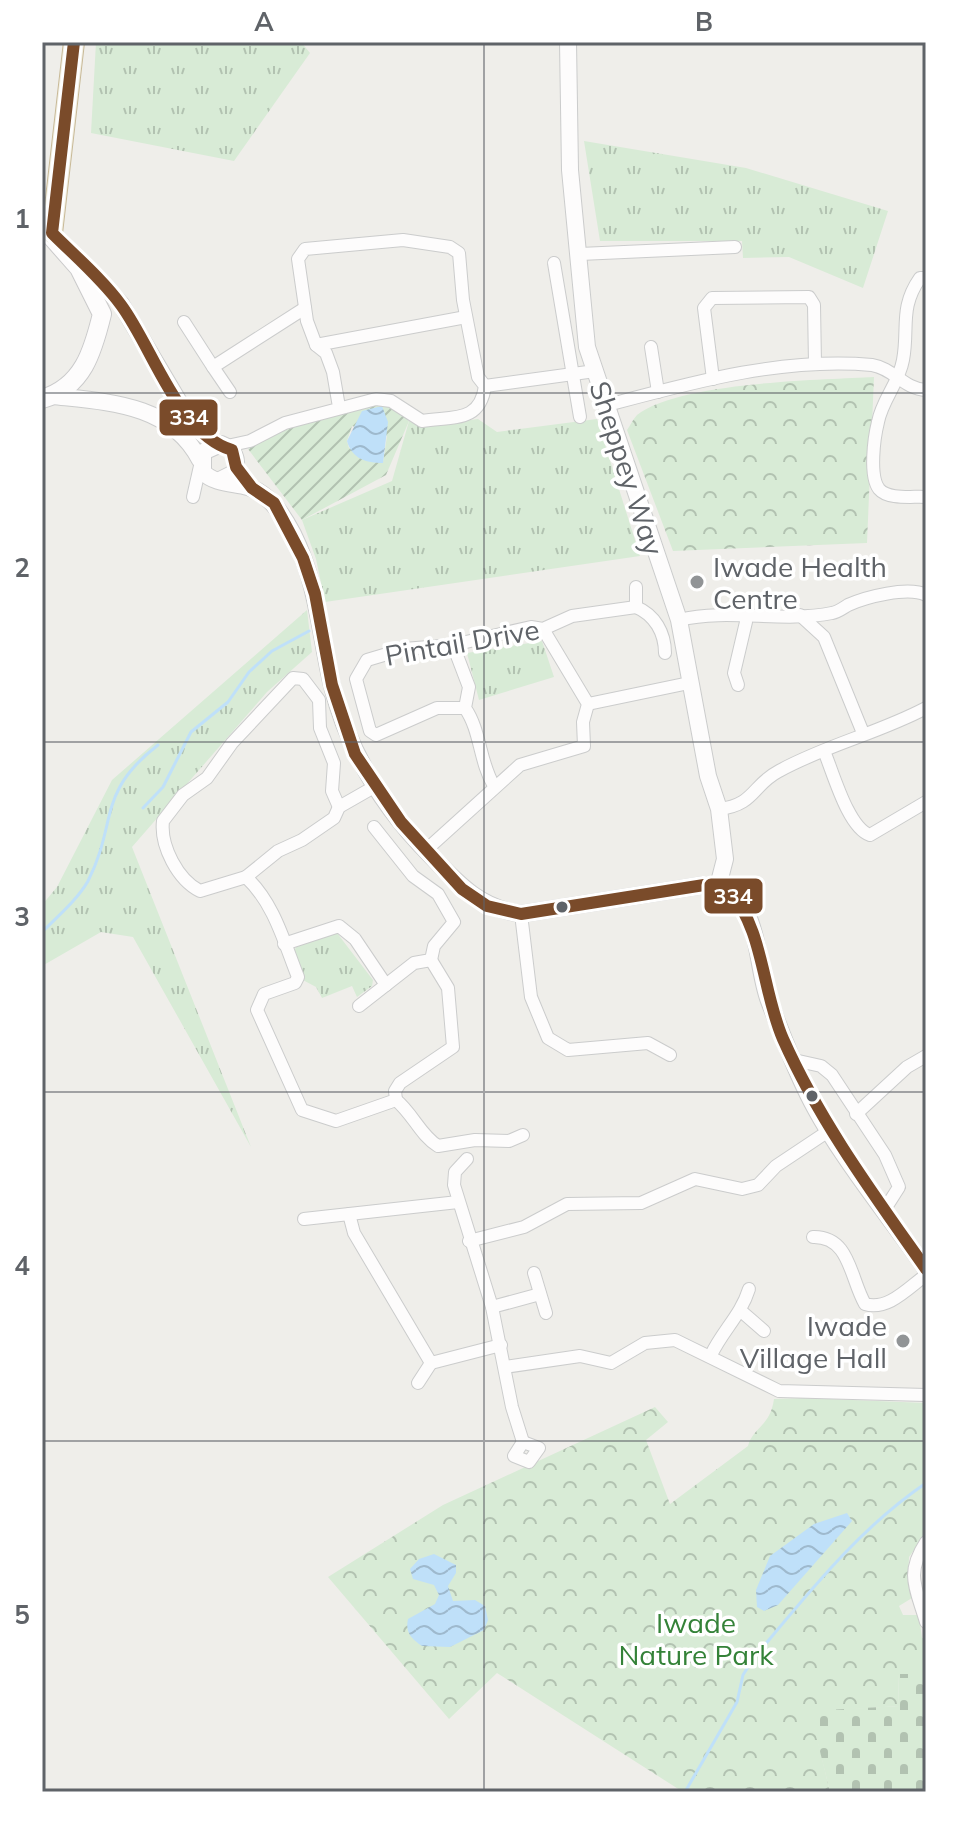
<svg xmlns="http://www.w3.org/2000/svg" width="968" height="1834" font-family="Mulish,sans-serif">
<defs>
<pattern id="grass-tufts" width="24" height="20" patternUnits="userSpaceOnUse" patternTransform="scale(2)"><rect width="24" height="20" fill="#d8ebd6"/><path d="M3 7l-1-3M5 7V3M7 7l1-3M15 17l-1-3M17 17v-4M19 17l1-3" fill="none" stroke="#b2c2b1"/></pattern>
<pattern id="forest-crowns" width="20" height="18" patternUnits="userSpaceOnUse" patternTransform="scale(2)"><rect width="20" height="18" fill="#d8ebd6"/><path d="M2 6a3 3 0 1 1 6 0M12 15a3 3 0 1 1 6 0" fill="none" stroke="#b2c2b1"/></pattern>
<pattern id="cemetery-stones" width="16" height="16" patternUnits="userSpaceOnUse" patternTransform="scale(2)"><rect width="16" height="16" fill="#d8ebd6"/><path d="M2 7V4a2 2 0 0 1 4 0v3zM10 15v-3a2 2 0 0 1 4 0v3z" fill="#b2c2b1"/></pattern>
<pattern id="garden-furrows" width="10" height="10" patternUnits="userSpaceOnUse" patternTransform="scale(2)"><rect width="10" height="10" fill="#d8ebd6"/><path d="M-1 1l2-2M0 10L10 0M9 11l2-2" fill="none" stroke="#b2c2b1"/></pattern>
<pattern id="water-waves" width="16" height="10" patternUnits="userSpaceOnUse" patternTransform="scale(2)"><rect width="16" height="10" fill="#bfe0f9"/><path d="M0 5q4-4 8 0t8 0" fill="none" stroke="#9eb9cd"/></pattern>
</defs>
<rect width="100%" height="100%" fill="#efeeea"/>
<g fill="url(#grass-tufts)">
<path d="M96 42H301L310 53 234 161 91 133Z"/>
<path d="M584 141 746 168 888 211 863 288 789 257 743 258 742 241H600Z"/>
<path d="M478 419 497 432 597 419 640 556 325 602 316 559 302 520 392 481 409 421 421 427Z"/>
<path d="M307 610 312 652 267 692 132 847 251 1147 133 937 101 932 42 966V905L57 887 112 780Z"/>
<path d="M542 641 554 677 479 700 467 653Z"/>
<path d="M337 933 373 980 372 986 357 997 352 986 322 998 316 987 301 979 293 954 296 947Z"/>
</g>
<g fill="url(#forest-crowns)">
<path d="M874 377 867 543 673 551 627 430C630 426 633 419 637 415 679 382 819 380 874 377Z"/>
<path d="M804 1398 926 1403V1533L909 1557 908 1581 912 1598 899 1606 903 1615H919L922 1638H926V1674H898L899 1706 811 1712 830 1792H683L497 1673 449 1719 328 1577 443 1505 655 1407 668 1422 646 1440 670 1504 748 1446C753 1427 770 1427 774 1399Z"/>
</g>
<path fill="url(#cemetery-stones)" d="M898 1674H926V1792H830L810 1711 899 1706Z"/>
<path fill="url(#garden-furrows)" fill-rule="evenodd" d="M372 402 394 407 409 421 386 475 302 520 248 449 279 432ZM352 426 387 436 383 462 349 448 347 441Z"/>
<g fill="url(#water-waves)">
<path d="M382 406 388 422 383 463C366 463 352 459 347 441L362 411Z"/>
<path d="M847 1513 852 1521 778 1605 764 1611 757 1607 756 1590 770 1556 814 1524Z"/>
<path d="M434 1554 456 1565V1573L448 1586 453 1601 475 1600 485 1606 488 1620 484 1630 450 1647 422 1646C412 1639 405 1633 408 1619L435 1604 439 1595 434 1585 413 1579 410 1569 419 1559Z"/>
</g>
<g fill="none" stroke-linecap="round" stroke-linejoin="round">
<g stroke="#bfe0f9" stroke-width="3">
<path d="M143 808 163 787 191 732 228 702 249 672 272 651 309 631"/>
<path d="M42 932C57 917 78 899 88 881 118 822 96 793 158 745"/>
<path d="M685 1792 737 1702 743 1675 753 1659C806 1596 857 1530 926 1483"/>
</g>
<defs>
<g id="minor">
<path d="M580 254 735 247"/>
<path d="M554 263 580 417"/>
<path d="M926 278H920C899 308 909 328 903 360 899 383 882 400 878 422 874 438 869 476 879 489 888 500 913 496 926 497"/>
<path d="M184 322 213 367 305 308"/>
<path d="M316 345 466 317"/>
<path d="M651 347 658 392"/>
<path d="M213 367 230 392"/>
<path d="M713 379 704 308 712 298 809 297 814 305 815 364"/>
<path d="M485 386 595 371"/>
<path d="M604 406C690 383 781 357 872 365 893 368 904 389 926 390"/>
<path d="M227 446 250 441 285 423 376 399 391 401 422 421C453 416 480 423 485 386L478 377 463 300 459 253 450 247 403 240 305 249 298 259 307 321 316 345 326 353 333 372 339 407"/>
<path d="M193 497 200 466"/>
<path d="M636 587V607C655 615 665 633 665 653"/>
<path d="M800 615 824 637 863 733"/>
<path d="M679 620C729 608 781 623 832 613 838 612 843 608 848 605 866 597 908 586 926 595"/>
<path d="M453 645 469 687 465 708C481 731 479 761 494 786"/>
<path d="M738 685 734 673 746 622 745 615"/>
<path d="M588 704 689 683"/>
<path d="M465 708H437L376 735 370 731 356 679 367 660 404 649 453 645 531 627 543 629 572 616 636 607"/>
<path d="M824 751C833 772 848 828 870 835L926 802"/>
<path d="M374 787 339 807 334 818 302 840 278 851 246 877C274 903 284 942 298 977L295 983 264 994 257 1010 302 1110 336 1121 396 1100 395 1091 400 1083 453 1047 448 988 431 960"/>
<path d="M719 809C755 805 752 785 779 771 826 745 879 733 926 708"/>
<path d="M425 851 520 765 584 746 583 722 588 704 543 629"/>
<path d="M246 877 200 891C178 880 160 846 163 821L183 795 207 778 232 743 293 678 303 679 319 700 320 728 334 763 332 791 339 807"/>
<path d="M521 914 531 997 548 1038 568 1050 648 1043 670 1055"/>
<path d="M284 944 339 926 355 939 386 985"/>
<path d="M359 1006 414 963 431 960 434 946 454 922 438 894 413 876 374 827"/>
<path d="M794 1060 821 1066 832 1075 885 1155 899 1187 885 1209"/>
<path d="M396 1100C413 1114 421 1136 438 1146L475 1140 509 1141 523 1135"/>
<path d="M856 1114 907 1067 926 1056"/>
<path d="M467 1159 455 1172 454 1185 492 1307 512 1407 523 1442"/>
<path d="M349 1214 354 1233 431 1363 501 1345"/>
<path d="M304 1219 458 1202"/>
<path d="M813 1237C850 1236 850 1278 865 1304 888 1311 908 1288 926 1275"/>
<path d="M469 1241 524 1227 567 1204 641 1203 695 1179 742 1189 758 1185 776 1166 830 1130"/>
<path d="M534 1273 546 1313"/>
<path d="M492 1307 540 1294"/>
<path d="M741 1311 764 1331"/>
<path d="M711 1355C723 1330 741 1315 749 1289"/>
<path d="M505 1367 580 1356 611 1363 645 1343 675 1340 779 1391 926 1395"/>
<path d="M418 1383 431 1363"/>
<path d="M523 1442 539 1448 529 1462 514 1456Z"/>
<path d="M926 1622C916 1588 905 1574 926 1542"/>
</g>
<g id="tertiary">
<path d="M568 42 570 170 587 347 679 620 708 776 719 809 725 859 718 886"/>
<path d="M79 261 121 304 191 422 215 445"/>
<path d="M53 396C109 402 171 404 200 460"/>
<path d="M218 481 234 473C239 460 235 449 221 444L203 452V472C214 484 233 483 248 487 269 493 283 515 293 534 317 582 320 635 332 686 349 753 384 809 432 857 460 886 481 908 521 914L704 885C763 889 753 959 769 1001 780 1029 791 1059 804 1086 832 1147 887 1213 926 1269"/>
</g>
<path id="secondary" d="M42 226 79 268 102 314C93 351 83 387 42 399"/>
<path id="trunk" d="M52 233 74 42"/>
</defs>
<use href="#minor" stroke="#cbcccc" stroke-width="14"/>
<use href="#tertiary" stroke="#cbcccc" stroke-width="18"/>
<use href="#secondary" stroke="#cacacb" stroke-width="20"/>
<use href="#trunk" stroke="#c8b996" stroke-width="22"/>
<use href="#minor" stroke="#fdfcfc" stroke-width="12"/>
<use href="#tertiary" stroke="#fdfcfc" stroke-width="16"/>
<use href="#secondary" stroke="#fdfcfc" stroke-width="18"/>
<use href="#trunk" stroke="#f2f0e6" stroke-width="20"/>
<defs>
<path id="bus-1" d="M74 42 52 233C75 256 102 279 121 305 153 348 178 434 232 450L236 467 252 488 274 503 303 558 315 594 332 685 355 754 401 822 462 889 487 906 521 914 704 885 729 890C764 930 762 991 783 1039 820 1122 874 1195 926 1269"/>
</defs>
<use href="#bus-1" stroke="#fff" stroke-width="18"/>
<use href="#bus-1" stroke="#7a4b2a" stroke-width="12"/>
</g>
<path fill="none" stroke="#5f6368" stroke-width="2" stroke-opacity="0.55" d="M484 42V1792M42 393H926M42 742H926M42 1092H926M42 1441H926"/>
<g fill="#919496" stroke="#fff" stroke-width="3">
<circle cx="697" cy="582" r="8"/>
<circle cx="903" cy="1341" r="8"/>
</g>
<g fill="#5f6368" stroke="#fff" stroke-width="3">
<circle cx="562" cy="907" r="7"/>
<circle cx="812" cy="1096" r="7"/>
</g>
<g text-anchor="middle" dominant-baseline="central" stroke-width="7" stroke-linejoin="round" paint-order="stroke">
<g font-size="28" fill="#5f6368" stroke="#fff">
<text transform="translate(627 468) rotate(72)">Sheppey Way</text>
<text transform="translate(462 642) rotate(-10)">Pintail Drive</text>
</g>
<g font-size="28" fill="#5f6368" stroke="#fff" text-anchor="start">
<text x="713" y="566">Iwade Health<tspan x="713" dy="32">Centre</tspan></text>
<text x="887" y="1325" text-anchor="end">Iwade<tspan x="887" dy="32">Village Hall</tspan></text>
</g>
<g font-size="28" fill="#348238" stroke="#fff">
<text x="696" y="1622">Iwade<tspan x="696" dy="32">Nature Park</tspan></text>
</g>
</g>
<g stroke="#fff" stroke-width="3">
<rect x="158" y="398" width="61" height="39" rx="8" fill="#7a4b2a"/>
<rect x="703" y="877" width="61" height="38" rx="8" fill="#7a4b2a"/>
</g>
<g font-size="22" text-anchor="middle" font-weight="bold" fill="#fff">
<text x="189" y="425">334</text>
<text x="733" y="904">334</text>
</g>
<rect width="968" height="1834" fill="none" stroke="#ffffff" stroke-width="88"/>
<rect x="44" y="44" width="880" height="1746" fill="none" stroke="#5f6368" stroke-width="3"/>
<g font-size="26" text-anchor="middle" font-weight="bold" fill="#5f6368">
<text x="264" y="31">A</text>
<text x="704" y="31">B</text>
<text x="22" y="228">1</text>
<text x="22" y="577">2</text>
<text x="22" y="926">3</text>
<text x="22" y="1275">4</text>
<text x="22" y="1624">5</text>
</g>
</svg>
